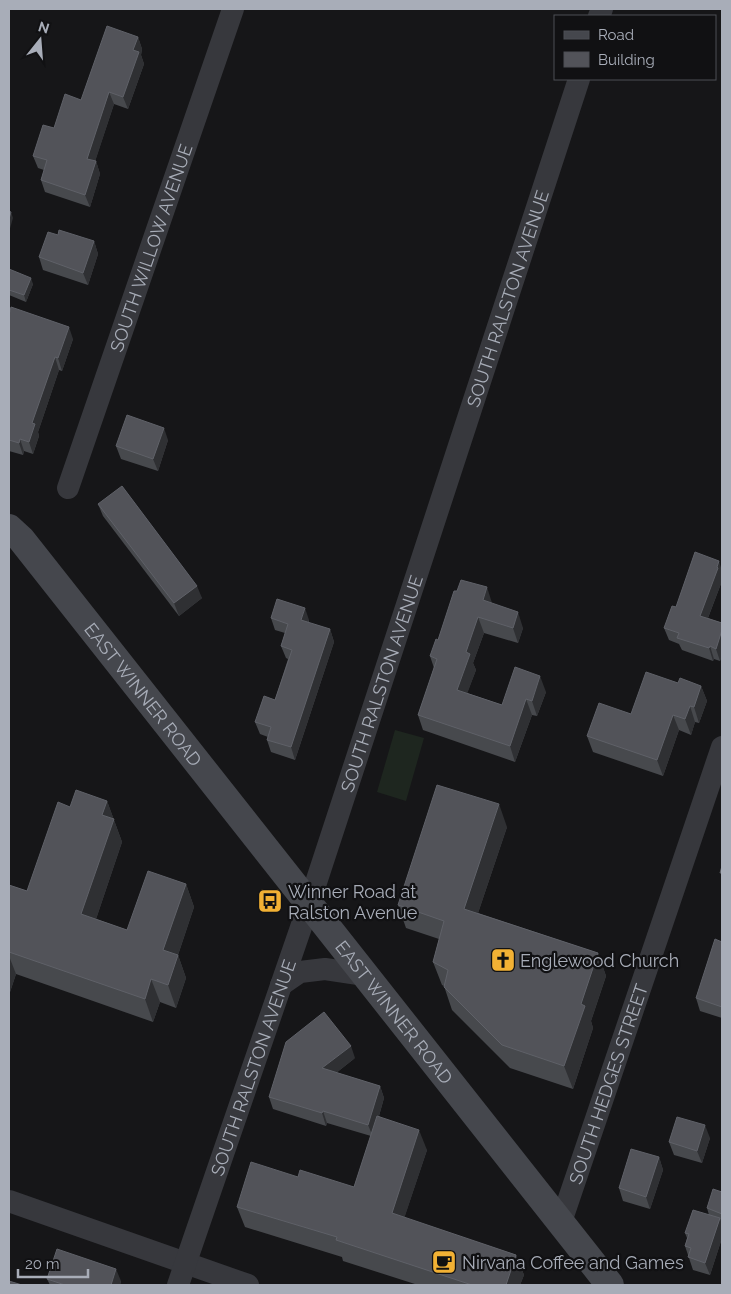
<svg xmlns="http://www.w3.org/2000/svg" width="731" height="1294" font-family="Raleway,sans-serif">
<rect width="100%" height="100%" fill="#161618"/>
<path fill="#1e261f" d="M395 730 424 738 406 801 377 792Z"/>
<g fill="none" stroke-linecap="round" stroke-linejoin="round">
<g stroke="#37383d" stroke-width="22">
<path d="M599 16 602 9"/>
<path id="s1" d="M68 488 233 9"/>
<path d="M281 985 300 972 325 969 365 975"/>
<path d="M9 1201 248 1285"/>
<path id="s2" d="M561 1222 722 747"/>
<path id="s3" d="M178 1285 309 904 579 79"/>
</g>
<path stroke="#45474d" stroke-width="28" id="s4" d="M9 528 21 539 610 1285"/>
</g>
<g fill="#47494d">
<path d="M138 37 142 49 141 55 144 64 128 109 114 104 95 161H96L100 174 90 207 45 192 41 180 44 170 38 168 33 156 54 128 81 100Z"/>
<path d="M58 235 94 241 98 254 88 285 43 270 39 257Z"/>
<path d="M9 269 33 284 26 302 9 295Z"/>
<path d="M9 315 73 339 62 371 59 370 38 432 39 436 33 454 24 451 23 455 9 451Z"/>
<path d="M168 440 158 471 121 459 116 446Z"/>
<path d="M98 504 202 598 179 616 103 516Z"/>
<path d="M722 577V581L708 618 722 623V655L720 661 714 659 713 661 682 650 679 644 669 640 664 628 676 607Z"/>
<path d="M492 603V604L523 628 518 643 484 633 473 663 476 670 467 693 502 705 546 692 537 716 532 715 515 762 423 730 418 715 434 668 430 656 438 640Z"/>
<path d="M271 618 309 620V623L330 629 334 642 295 760 271 752 267 740 268 737 260 734 255 722 275 700 288 659 286 658 281 646 285 633 275 630Z"/>
<path d="M678 683 701 686 707 701 699 723 695 722 691 735 679 730 663 776 593 752 587 736 631 714Z"/>
<path d="M107 801 122 842 96 919 127 930 186 884 194 907 178 955 186 978 176 1008 160 1002 153 1022 16 974 10 992 9 991V885L27 891 70 807Z"/>
<path d="M507 827 478 913 598 953 606 976 591 1021 593 1028 573 1089 510 1068 452 1010 444 986 442 985 433 962 439 939 406 928 398 905Z"/>
<path d="M722 942V1018L700 1011 696 998Z"/>
<path d="M355 1058 336 1073 380 1086 384 1098 379 1116 427 1150 404 1218 516 1255 524 1275 520 1285H418L343 1261 342 1257 245 1227 237 1207 298 1177 354 1187 371 1136 327 1123 326 1126 273 1109 269 1097Z"/>
<path d="M710 1138 702 1163 674 1155 669 1142Z"/>
<path d="M659 1157 663 1170 650 1209 623 1201 619 1188Z"/>
<path d="M722 1192V1238L710 1275 693 1270 685 1246 687 1238 685 1233 709 1215 707 1208Z"/>
<path d="M47 1279 121 1281 120 1285H50Z"/>
</g>
<g fill="#2f3033">
<path d="M138 37 142 49 141 55 144 64 128 109 123 97 133 50Z"/>
<path d="M109 92 114 104 92 171 87 159Z"/>
<path d="M96 161 100 174 90 207 85 195Z"/>
<path d="M11 212 13 218 9 232V219Z"/>
<path d="M94 241 98 254 88 285 83 273Z"/>
<path d="M31 278 33 284 26 302 24 295Z"/>
<path d="M69 327 73 339 62 371 58 358Z"/>
<path d="M55 357 59 370 38 432 39 436 33 454 29 442 32 423Z"/>
<path d="M164 428 168 440 158 471 153 459Z"/>
<path d="M20 439 24 451 23 455 19 443Z"/>
<path d="M719 561 722 571V581L704 628 700 616Z"/>
<path d="M197 586 202 598 179 616 174 603Z"/>
<path d="M487 587 492 603 488 616 483 600Z"/>
<path d="M305 608 309 620 305 632 301 620Z"/>
<path d="M518 612 523 628 518 643 513 628Z"/>
<path d="M478 617 484 633 473 663 476 670 463 705 457 690 466 652Z"/>
<path d="M330 629 334 642 295 760 291 747Z"/>
<path d="M722 630V655L720 661 716 649Z"/>
<path d="M710 646 714 659 713 661 709 648Z"/>
<path d="M540 676 546 692 537 716 532 701Z"/>
<path d="M701 686 707 701 699 723 694 707Z"/>
<path d="M526 699 532 715 515 762 510 746Z"/>
<path d="M690 706 695 722 691 735 685 719Z"/>
<path d="M673 715 679 730 663 776 657 760Z"/>
<path d="M107 801 122 842 90 937 81 914 102 815Z"/>
<path d="M499 804 507 827 472 931 464 909Z"/>
<path d="M186 884 194 907 172 973 163 950Z"/>
<path d="M598 953 606 976 591 1021 593 1028 573 1089 564 1066 581 1004Z"/>
<path d="M178 955 186 978 176 1008 168 985Z"/>
<path d="M9 956 16 974 10 992 9 989Z"/>
<path d="M151 979 160 1002 153 1022 145 999Z"/>
<path d="M351 1046 355 1058 326 1081 322 1068Z"/>
<path d="M380 1086 384 1098 373 1137 368 1125Z"/>
<path d="M323 1111 327 1123 326 1126 322 1113Z"/>
<path d="M705 1125 710 1138 702 1163 697 1151Z"/>
<path d="M419 1130 427 1150 399 1234 392 1213Z"/>
<path d="M659 1157 663 1170 650 1209 646 1197Z"/>
<path d="M720 1218 722 1224V1238L710 1275 705 1263Z"/>
<path d="M516 1255 524 1275 520 1285H506Z"/>
<path d="M116 1269 121 1281 120 1285H111Z"/>
</g>
<g fill="#525359" stroke="#5f6168">
<path d="M107 26 138 37 133 50 139 52 123 97 109 92 87 159 96 161 85 195 41 180 47 160 33 156 43 125 54 128 65 94 81 100Z"/>
<path d="M9 211 11 212 9 219Z"/>
<path d="M59 230 94 241 83 273 39 257 48 232 58 235Z"/>
<path d="M9 269 31 278 24 295 9 290Z"/>
<path d="M11 307 69 327 58 358 55 357 32 423 35 424 29 442 20 439 19 443 9 440V315Z"/>
<path d="M127 415 164 428 153 459 116 446Z"/>
<path d="M122 486 197 586 174 603 98 504Z"/>
<path d="M695 552 719 561 717 567 718 568 700 616 722 623V630L716 649 710 646 709 648 677 638 679 633 664 628 672 606 676 607Z"/>
<path d="M461 580 487 587 483 600 518 612 513 628 478 617 466 652 470 654 457 690 502 705 515 667 540 676 532 701 526 699 510 746 418 715 437 659 430 656 436 639 438 640 454 591H457Z"/>
<path d="M277 599 305 608 301 620 330 629 291 747 267 740 271 727 255 722 264 696 275 700 292 650 281 646 288 624 271 618Z"/>
<path d="M646 672 678 683 680 678 701 686 694 707 690 706 685 719 673 715 657 760 587 736 599 703 631 714Z"/>
<path d="M437 785 499 804 464 909 598 953 581 1004 585 1006 564 1066 502 1045 444 987 448 970 433 962 444 921 398 905Z"/>
<path d="M76 790 107 801 102 815 114 819 81 914 127 930 148 871 186 884 163 950 178 955 168 985 151 979 145 999 9 952V885L27 891 58 802 70 807Z"/>
<path d="M722 866V873H720Z"/>
<path d="M715 939 722 942V1007L696 998Z"/>
<path d="M324 1012 351 1046 322 1068 380 1086 368 1125 323 1111 322 1113 269 1097 286 1042Z"/>
<path d="M377 1116 419 1130 392 1213 516 1255 506 1285H472L336 1240 337 1237 237 1207 251 1162 298 1177 300 1170 354 1187Z"/>
<path d="M677 1117 705 1125 697 1151 669 1142Z"/>
<path d="M631 1149 659 1157 646 1197 619 1188Z"/>
<path d="M713 1189 722 1192V1214L707 1208Z"/>
<path d="M693 1210 720 1218 705 1263 688 1257 691 1248 685 1246 689 1234 685 1233Z"/>
<path d="M57 1249 116 1269 111 1285H65L47 1279Z"/>
<path d="M9 1281 22 1285H9Z"/>
</g>
<defs>
<symbol id="bus-square" viewBox="-11 -11 22 22"><rect x="-9" y="-9" width="18" height="18" rx="4" fill="#f2b134" stroke="#111113"/><path d="M-5-6H5V4H4V6H2V4H-2V6H-4V4H-5ZM-3.5-4V0h7V-4ZM-3.5 1.2v1.5H-2V1.2ZM2 1.2v1.5H3.5V1.2Z" fill="#111"/></symbol>
<symbol id="church-square" viewBox="-11 -11 22 22"><rect x="-9" y="-9" width="18" height="18" rx="4" fill="#f2b134" stroke="#111113"/><path d="M-1.2-6h2.4v3.5h3.3v2.4h-3.3V6h-2.4V-.1h-3.3v-2.4h3.3Z" fill="#111"/></symbol>
<symbol id="cafe-square" viewBox="-11 -11 22 22"><rect x="-9" y="-9" width="18" height="18" rx="4" fill="#f2b134" stroke="#111113"/><path d="M-5.5-4.5H6V0H3Q3 3.5 0 3.5H-2.5Q-5.5 3.5-5.5 0ZM3-3.2v2h1.7v-2ZM-6 4.5H4V6H-6Z" fill="#111"/></symbol>
</defs>
<g fill-rule="evenodd">
<use href="#bus-square" x="256" y="887" width="28" height="28"/>
<use href="#church-square" x="489" y="946" width="28" height="28"/>
<use href="#cafe-square" x="430" y="1248" width="28" height="28"/>
</g>
<g text-anchor="middle" dominant-baseline="central" stroke-width="4.5" stroke-linejoin="round" paint-order="stroke">
<g font-size="18" fill="#a8adb8" stroke="#111113">
<text stroke="none"><textPath href="#s1" startOffset="254">SOUTH WILLOW AVENUE</textPath></text>
<text stroke="none"><textPath href="#s3" startOffset="1040">SOUTH RALSTON AVENUE</textPath></text>
<text stroke="none"><textPath href="#s3" startOffset="635">SOUTH RALSTON AVENUE</textPath></text>
<text stroke="none"><textPath href="#s4" startOffset="214">EAST WINNER ROAD</textPath></text>
<text stroke="none"><textPath href="#s4" startOffset="619">EAST WINNER ROAD</textPath></text>
<text stroke="none"><textPath href="#s3" startOffset="230">SOUTH RALSTON AVENUE</textPath></text>
<text stroke="none"><textPath href="#s2" startOffset="146">SOUTH HEDGES STREET</textPath></text>
</g>
<g font-size="18" fill="#a8adb8" stroke="#111113" text-anchor="start">
<text x="288" y="891">Winner Road at<tspan x="288" dy="21">Ralston Avenue</tspan></text>
<text x="520" y="960">Englewood Church</text>
<text x="462" y="1262">Nirvana Coffee and Games</text>
</g>
</g>
<rect width="731" height="1294" fill="none" stroke="#a8adb8" stroke-width="20"/>
<rect x="554" y="15" width="162" height="65" fill="#111113" stroke="#4d4f55"/>
<rect x="564" y="31" width="25" height="8" fill="#45474d" stroke="#4d4f55"/>
<text x="598" y="40" font-size="15" fill="#a8adb8">Road</text>
<rect x="564" y="52" width="25" height="15" fill="#525359" stroke="#4d4f55"/>
<text x="598" y="65" font-size="15" fill="#a8adb8">Building</text>
<g transform="translate(40 40) rotate(17)" stroke="#111113" stroke-width="4" paint-order="stroke">
<path d="M0-4L9 19L0 12L-9 19Z" fill="#a8adb8"/>
<text y="-8" font-size="14" font-weight="bold" text-anchor="middle" fill="#a8adb8">N</text>
</g>
<path d="M18 1269v8h70v-8" fill="none" stroke="#a8adb8" stroke-width="2.5"/>
<text x="25" y="1269" font-size="15" fill="#a8adb8" stroke="#111113" stroke-width="4" paint-order="stroke">20 m</text>
</svg>
